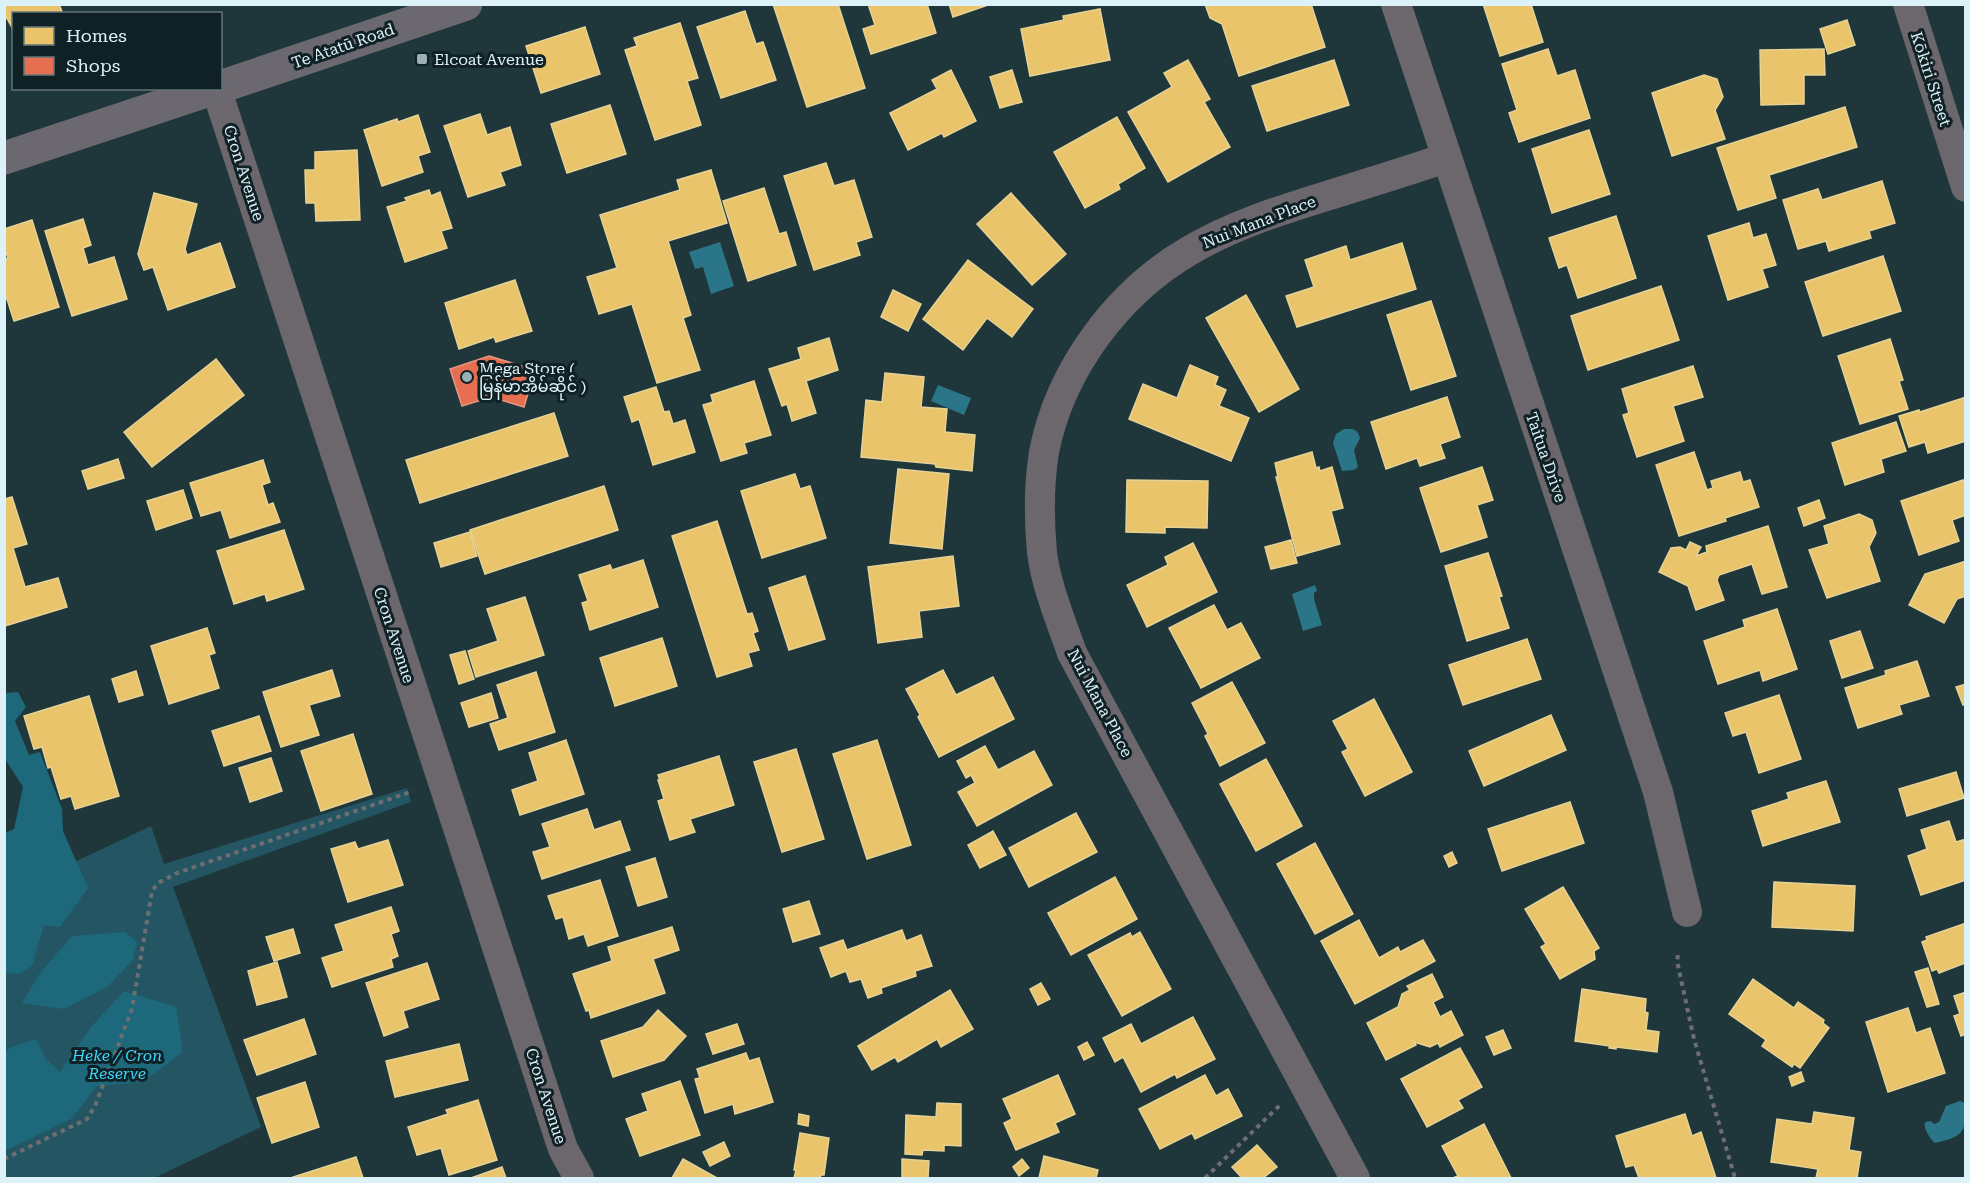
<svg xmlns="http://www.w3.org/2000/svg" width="1970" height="1183" font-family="'Roboto Serif','Noto Sans Myanmar',serif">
<rect width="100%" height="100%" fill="#1f363b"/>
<path fill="#245562" d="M407 788 411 802 173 887 261 1127 154 1178H5L4 895 151 826 164 864Z"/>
<g fill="#1d687a">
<path d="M18 692 26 707 15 721 29 755 40 752 62 809 63 831 88 888 60 927 44 925 32 966 20 974 5 973V833L14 829 23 787 5 759 4 693Z"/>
<path d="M125 932 137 942 133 960 107 987 64 1009 22 1003 40 973 72 936Z"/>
<path d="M124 991 176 1007 183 1052 143 1082 97 1086 71 1119 5 1151V1052L11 1047 36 1039 45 1058 60 1072 91 1027Z"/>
</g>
<g fill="#2a7587">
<path d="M720 242 734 286 711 294 703 267 695 269 689 252Z"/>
<path d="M938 385 971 398 964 415 931 401Z"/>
<path d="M1344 429C1353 429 1357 428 1360 438L1354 450 1358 467 1354 470 1342 471 1333 443 1336 434Z"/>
<path d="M1315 585 1317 591 1314 593V599L1322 625 1303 631 1292 594Z"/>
<path d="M1960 1101 1965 1103C1966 1132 1965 1136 1935 1143 1930 1139 1923 1128 1925 1122L1931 1121 1934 1124 1939 1122 1946 1106Z"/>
</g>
<g fill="#e9c46a" stroke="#e5d295" stroke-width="1.5">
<path d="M4 4H59L63 14H14V31L4 13Z"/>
<path d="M773 4H838L865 88 807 107Z"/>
<path d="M868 4H927L936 33 871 54 863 29 875 25Z"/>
<path d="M949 4H991L953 17Z"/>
<path d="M1205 4H1311L1325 47 1239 76 1222 24 1210 18Z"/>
<path d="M1483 4H1531L1543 42 1500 56Z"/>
<path d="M1100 9 1110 60 1030 76 1021 29 1064 20 1063 16Z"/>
<path d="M745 11 756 44 763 42 776 80 721 98 697 27Z"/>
<path d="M1847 20 1855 45 1828 54 1820 29Z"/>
<path d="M680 23 698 78 687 81 701 125 655 140 625 50 637 46 634 38Z"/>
<path d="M585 27 600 74 541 93 526 46Z"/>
<path d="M1548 49 1557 76 1575 70 1590 118 1519 142 1509 113 1517 110 1502 64Z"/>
<path d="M1824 49 1825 75H1804V104L1761 105 1760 50Z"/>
<path d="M1188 60 1210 99 1204 102 1230 147 1168 182 1128 112 1172 87 1164 73Z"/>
<path d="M1334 60 1349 105 1267 131 1252 86Z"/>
<path d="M951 70 976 121 944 137 942 133 908 150 890 113 937 89 932 80Z"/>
<path d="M1012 70 1022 102 1000 108 990 77Z"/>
<path d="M1704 75 1717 79 1723 97 1715 110 1725 139 1672 156 1652 93Z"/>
<path d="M610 105 626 154 567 173 551 124Z"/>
<path d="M1845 107 1857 147 1769 175 1776 198 1738 210 1717 148Z"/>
<path d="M480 114 487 135 510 127 521 165 500 172 505 185 468 197 444 126Z"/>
<path d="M418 115 430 152 418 156 423 172 382 186 364 130 397 119 398 122Z"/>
<path d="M1117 117 1145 168 1118 184 1120 189 1085 208 1054 152Z"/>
<path d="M1589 130 1610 194 1552 213 1532 149Z"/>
<path d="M357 150 360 220 316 221 315 203H306L305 170H315V152Z"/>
<path d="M826 163 834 186 854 180 872 237 856 242 860 255 814 270 784 176Z"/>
<path d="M711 170 727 223 668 241 691 315 683 318 700 370 657 383 632 304 599 314 587 277 617 268 600 215 680 190 677 180Z"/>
<path d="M1882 181 1895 223 1869 231 1871 238 1829 251 1826 241 1798 249 1783 200 1818 189 1822 200Z"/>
<path d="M764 188 779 234 786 232 796 265 748 281 723 201Z"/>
<path d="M429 190 431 196 440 192 452 228 441 231 447 248 405 262 387 207 407 201 405 198Z"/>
<path d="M154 193 197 204 185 249 187 255 220 243 235 287 168 310 153 267 144 270 138 254Z"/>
<path d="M1011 193 1066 254 1032 285 977 224Z"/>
<path d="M1616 216 1636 278 1578 298 1567 265 1559 268 1549 238Z"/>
<path d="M83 219 91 245 83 248 88 265 114 257 127 299 72 316 45 231Z"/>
<path d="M32 220 59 307 14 321 4 290V259L8 258 4 247V229Z"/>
<path d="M1749 223 1753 238 1766 234 1776 265 1762 269 1768 287 1728 300 1708 236Z"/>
<path d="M1402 243 1416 289 1297 327 1286 296 1314 287 1305 260 1346 246 1350 260Z"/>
<path d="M1883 256 1901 311 1823 336 1805 282Z"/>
<path d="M968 260 1033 309 1012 337 987 318 963 350 923 319Z"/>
<path d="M515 280 532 331 496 342 494 337 459 349 445 303Z"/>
<path d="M1661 286 1679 340 1588 370 1571 316Z"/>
<path d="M893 290 921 304 908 331 881 317Z"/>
<path d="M1246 295 1299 389 1259 412 1206 318Z"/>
<path d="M1431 301 1456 376 1411 390 1387 315Z"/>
<path d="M829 338 838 370 806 381 816 413 792 421 787 404 782 406 769 369 801 359 798 348Z"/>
<path d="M1890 339 1903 380 1899 381 1908 409 1860 424 1838 356Z"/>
<path d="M216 359 244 395 152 467 124 432Z"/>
<path d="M1190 365 1218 377 1215 385 1226 390 1219 406 1249 418 1231 461 1129 419 1143 384 1177 398Z"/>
<path d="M1693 366 1703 397 1673 406 1684 441 1637 457 1623 415 1629 413 1622 389Z"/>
<path d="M885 373 924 377 921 407 947 409 945 432 975 435 972 471 936 467 935 464 861 457 866 400 882 402Z"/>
<path d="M754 381 771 435 744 443 747 453 721 461 703 405 713 402 711 395Z"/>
<path d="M656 387 664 412 669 411 673 424 685 420 695 452 653 465 639 419 632 422 624 397Z"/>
<path d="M1447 397 1460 437 1440 444 1445 458 1420 466 1417 458 1386 469 1371 422Z"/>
<path d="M1966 397V441L1928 453 1925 442 1909 447 1899 416 1919 410 1920 412Z"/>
<path d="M554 413 568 456 420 503 406 460Z"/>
<path d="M1896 422 1906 451 1881 459 1884 472 1845 485 1832 443Z"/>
<path d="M1312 452 1316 468 1319 467 1320 471 1332 467 1343 508 1331 511 1340 544 1297 556 1276 477H1278L1275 463Z"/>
<path d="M1694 452 1707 490 1713 488 1711 481 1740 472 1743 482 1750 480 1759 507 1725 518 1726 521 1679 536 1656 465Z"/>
<path d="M118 459 124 478 88 489 82 471Z"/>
<path d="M263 460 270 482 262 485 268 505 273 503 280 522 230 538 221 510 201 516 190 483Z"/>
<path d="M1482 467 1493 500 1477 505 1487 537 1441 552 1420 488Z"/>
<path d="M898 469 949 474 942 549 890 543Z"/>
<path d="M795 474 800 489 810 486 826 538 762 558 741 491Z"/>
<path d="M1127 480 1208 481 1207 528 1165 527V533L1126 532Z"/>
<path d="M1963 480 1966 487V515L1952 520 1959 541 1919 555 1901 501Z"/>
<path d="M604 486 618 530 485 574 470 530Z"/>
<path d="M183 490 192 518 156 530 147 501Z"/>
<path d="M12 497 27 544 13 548 25 587 58 578 67 607 5 626 4 499Z"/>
<path d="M1819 500 1825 518 1804 526 1798 508Z"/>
<path d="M1859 514 1872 520 1876 533 1869 547 1880 581 1827 598 1809 550 1829 544 1824 526Z"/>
<path d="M717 521 747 614 752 613 758 631 753 633 759 650 748 653 752 666 717 677 672 536Z"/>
<path d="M1768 526 1787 587 1762 594 1752 564 1719 575 1717 580 1724 600 1696 610 1688 586 1659 572 1671 548 1680 547 1686 550 1690 542 1701 547 1696 556 1707 552 1706 546Z"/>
<path d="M284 530 304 589 267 601 265 594 234 604 217 551Z"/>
<path d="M470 532 477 556 441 567 434 543Z"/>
<path d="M1291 540 1297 563 1271 569 1265 547Z"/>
<path d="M1193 543 1217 592 1147 627 1127 585 1168 565 1165 557Z"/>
<path d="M1488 553 1502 596 1499 597 1509 628 1467 641 1445 566Z"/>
<path d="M953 556 959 606 919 611 922 637 878 643 868 567Z"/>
<path d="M643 560 658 607 590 630 582 603 588 601 579 575 610 565 612 570Z"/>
<path d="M1966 561V596L1957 599 1944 623 1909 605 1925 574Z"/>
<path d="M805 576 825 639 789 650 769 588Z"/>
<path d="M525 597 544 655 476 677 468 651 498 641 487 609Z"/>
<path d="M1214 605 1227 630 1241 623 1260 658 1201 688 1169 628Z"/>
<path d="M1777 609 1797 669 1763 681 1760 670 1718 684 1704 641 1745 627 1743 620Z"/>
<path d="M207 628 215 653 209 655 219 688 169 704 151 646Z"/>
<path d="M1860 631 1873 668 1842 678 1830 641Z"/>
<path d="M662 638 677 686 615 706 600 658Z"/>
<path d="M1527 639 1541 679 1463 705 1449 665Z"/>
<path d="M465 651 474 679 459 684 450 655Z"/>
<path d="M1917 661 1929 696 1899 705 1902 714 1858 728 1845 688 1886 675 1885 671Z"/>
<path d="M332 670 340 696 309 705 319 735 281 747 263 692Z"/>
<path d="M943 670 956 695 993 677 1014 719 939 757 918 717 920 715 906 689Z"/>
<path d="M136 671 143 695 119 702 112 679Z"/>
<path d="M536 672 555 732 499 750 490 724 508 718 497 685Z"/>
<path d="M1232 682 1265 743 1220 766 1205 736 1208 734 1192 703Z"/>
<path d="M1966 684V704L1963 705 1956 687Z"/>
<path d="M491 693 498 718 469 727 461 703Z"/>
<path d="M1779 695 1801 759 1759 773 1746 732 1733 736 1725 713Z"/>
<path d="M89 696 119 796 75 809 71 796 61 799 51 767 48 768 42 747 34 749 24 716Z"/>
<path d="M1374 699 1412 772 1365 796 1342 752 1348 749 1333 721Z"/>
<path d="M1551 715 1566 750 1484 786 1469 751Z"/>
<path d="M259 716 271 751 224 766 212 731Z"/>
<path d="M353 734 372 794 321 811 301 751Z"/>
<path d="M566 740 584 794 520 815 512 790 538 781 529 753Z"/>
<path d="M877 740 911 845 867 859 833 754Z"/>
<path d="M985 746 998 770 1034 751 1052 785 977 826 958 792 975 783 971 775 966 778 957 761Z"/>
<path d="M796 749 824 839 782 852 754 762Z"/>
<path d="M719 756 734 805 690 819 695 832 670 840 658 801 664 799 658 780H660L658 775Z"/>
<path d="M271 758 282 791 250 802 239 768Z"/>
<path d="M1266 759 1302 826 1256 851 1220 784Z"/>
<path d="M1956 772 1964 798 1907 816 1899 789Z"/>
<path d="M1826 781 1840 822 1763 846 1752 811 1789 799 1787 793Z"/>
<path d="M1570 802 1584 843 1502 871 1488 829Z"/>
<path d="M587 809 594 830 620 821 630 850 542 879 533 852 550 847 542 824Z"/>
<path d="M1076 813 1097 852 1029 887 1009 848Z"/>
<path d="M1949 821 1956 842 1966 839V880L1921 895 1908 856 1927 849 1921 830Z"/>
<path d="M993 831 1006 855 980 868 968 845Z"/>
<path d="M388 840 403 885 348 902 331 849 355 842 358 849Z"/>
<path d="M1315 843 1353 914 1315 934 1277 864Z"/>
<path d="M1452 852 1457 863 1449 867 1444 856Z"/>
<path d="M655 858 667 897 638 906 626 867Z"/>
<path d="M1115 877 1137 919 1071 955 1048 913Z"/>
<path d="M600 880 618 936 588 946 584 934 569 939 563 917 556 919 548 896Z"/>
<path d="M1774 882 1855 886 1853 931 1772 927Z"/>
<path d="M1563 887 1599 948 1594 951 1595 959 1560 979 1541 947 1546 944 1525 909Z"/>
<path d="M809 901 820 934 793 942 783 909Z"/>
<path d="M391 907 399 931 391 934 398 956 391 959 393 967 332 987 322 958 344 951 335 925Z"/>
<path d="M1359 920 1379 958 1398 947 1400 952 1423 940 1435 961 1355 1004 1321 941Z"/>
<path d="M1966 923V965L1965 963 1939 973 1937 969 1932 971 1922 942 1927 940 1926 937Z"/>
<path d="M672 927 679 950 653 959 665 993 591 1018 589 1010 586 1011 573 974 612 961 608 947Z"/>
<path d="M293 929 300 953 274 961 266 937Z"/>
<path d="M902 930 906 941 921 935 932 966 915 971 916 976 881 988 882 993 868 998 861 979 850 982 846 971 831 977 820 948 843 940 847 950Z"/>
<path d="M1140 932 1171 989 1122 1016 1088 955 1130 933 1132 937Z"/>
<path d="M277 962 287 997 257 1005 248 971Z"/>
<path d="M427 963 439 999 403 1011 408 1027 384 1036 366 983Z"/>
<path d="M1928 968 1939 1004 1927 1007 1915 972Z"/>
<path d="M1432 974 1443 997 1433 1002 1440 1017 1451 1011 1463 1035 1440 1047 1438 1043 1430 1047 1414 1042 1416 1045 1386 1060 1367 1023 1398 1007 1402 994 1410 990 1407 986Z"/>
<path d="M1753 979 1794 1008 1798 1002 1824 1020 1823 1023 1829 1028 1800 1068 1794 1064 1792 1067 1762 1046 1766 1040 1729 1014Z"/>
<path d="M1041 983 1050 999 1038 1005 1030 989Z"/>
<path d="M1582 989 1646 999 1645 1012 1648 1013 1646 1030 1659 1032 1657 1052 1616 1047V1049L1609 1048 1610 1046 1575 1041Z"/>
<path d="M950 990 973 1029 941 1047 937 1039 898 1062 895 1057 872 1070 858 1046Z"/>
<path d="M1966 992V1034L1961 1036 1954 1016 1960 1014 1954 996Z"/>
<path d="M1908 1008 1916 1033 1930 1028 1945 1073 1888 1092 1866 1022Z"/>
<path d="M658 1010 686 1036 664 1060 613 1077 601 1041 643 1027Z"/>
<path d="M1193 1017 1215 1059 1177 1078 1175 1074 1141 1092 1123 1057 1115 1062 1103 1038 1131 1024 1141 1044Z"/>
<path d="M304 1019 316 1054 257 1075 244 1040Z"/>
<path d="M737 1024 744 1044 713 1054 706 1034Z"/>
<path d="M1503 1030 1511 1048 1494 1055 1486 1037Z"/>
<path d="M1087 1042 1094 1055 1084 1060 1078 1047Z"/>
<path d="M459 1044 468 1080 395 1097 386 1061Z"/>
<path d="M1460 1048 1482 1087 1458 1100 1463 1108 1427 1127 1401 1079Z"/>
<path d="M746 1053 749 1061 759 1058 773 1102 735 1114 733 1104 705 1113 695 1079 700 1078 697 1069Z"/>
<path d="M1801 1072 1804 1081 1792 1086 1789 1077Z"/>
<path d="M1058 1075 1075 1114 1055 1123 1059 1132 1016 1150 1004 1123 1012 1119 1003 1099Z"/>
<path d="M1205 1075 1216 1096 1228 1089 1242 1116 1195 1139 1192 1133 1160 1149 1139 1109Z"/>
<path d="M680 1081 700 1135 640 1156 626 1119 648 1111 642 1094Z"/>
<path d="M305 1082 319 1127 272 1143 257 1098Z"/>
<path d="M478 1100 497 1160 449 1175 441 1148 417 1155 408 1127 448 1114 446 1110Z"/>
<path d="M937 1103 961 1104V1146L944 1145V1151L923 1150 922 1155 905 1154 906 1115 936 1117Z"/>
<path d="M1814 1112 1854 1118 1849 1150 1861 1152 1857 1178H1816L1818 1169 1771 1162 1777 1119 1812 1124Z"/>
<path d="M799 1114 809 1116 808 1126 798 1124Z"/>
<path d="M1685 1114 1692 1136 1701 1132 1716 1178H1639L1634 1165 1626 1167 1616 1136Z"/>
<path d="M1484 1124 1511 1178H1456L1455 1177 1458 1176 1442 1146Z"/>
<path d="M800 1133 829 1138 824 1175H821L820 1178H794L796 1170H794Z"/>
<path d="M724 1142 730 1156 710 1166 703 1152Z"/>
<path d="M1257 1145 1277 1167 1263 1178H1242L1232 1167Z"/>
<path d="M1044 1156 1098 1170 1096 1178H1039Z"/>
<path d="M356 1157 363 1178H294L293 1177Z"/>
<path d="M683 1159 717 1178H672Z"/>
<path d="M902 1159 929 1161 928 1178H902Z"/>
<path d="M1022 1159 1029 1168 1019 1176 1013 1167Z"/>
<path d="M502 1167 506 1178H471Z"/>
</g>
<path fill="#e76f51" stroke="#e49683" stroke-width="1.5" d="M489 356 535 370 524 407 491 397 462 406 450 369Z"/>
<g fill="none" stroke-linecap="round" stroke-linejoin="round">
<g stroke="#6d6e72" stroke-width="4" stroke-dasharray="4.5 4.5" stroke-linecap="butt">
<path d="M1678 955 1677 961 1694 1039 1735 1178"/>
<path d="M4 1159 87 1119 95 1106 132 1009 152 891 158 883 177 873 413 791"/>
<path d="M1205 1178 1280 1105"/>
</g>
<g stroke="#6b676d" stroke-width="30">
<path d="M1396 4 1658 792 1687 912"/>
<path d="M1908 4 1966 187"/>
<path d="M216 88 563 1149 579 1178"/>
<path d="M1355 1178 1072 653C1061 621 1046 586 1042 552 1039 520 1039 484 1044 452 1060 370 1117 293 1189 251 1229 227 1275 212 1320 198 1362 185 1404 172 1446 158"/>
</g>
<g stroke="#6b696f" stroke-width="33">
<path d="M220 87 466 4"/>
<path d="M4 158 215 88"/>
</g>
</g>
<g fill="#9ab0b6" stroke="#102126" stroke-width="2">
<rect x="416" y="53" width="12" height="12" rx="3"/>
<circle cx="467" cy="377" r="6"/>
</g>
<g text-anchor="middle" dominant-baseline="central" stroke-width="6" stroke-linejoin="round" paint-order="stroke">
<g font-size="16" fill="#dcf2f8" stroke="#102126">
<text transform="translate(343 46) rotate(-19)">Te Atatū Road</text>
<text transform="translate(1931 79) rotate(72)">Kōkiri Street</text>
<text transform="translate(244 173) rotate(72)">Cron Avenue</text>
<text transform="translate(1259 222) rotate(-21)">Nui Mana Place</text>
<text transform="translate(1546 457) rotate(71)">Taitua Drive</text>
<text transform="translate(394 635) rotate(72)">Cron Avenue</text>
<text transform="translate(1100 703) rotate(62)">Nui Mana Place</text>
<text transform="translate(546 1096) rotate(72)">Cron Avenue</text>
</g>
<g font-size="16" fill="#dcf2f8" stroke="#102126" text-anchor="start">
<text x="434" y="59">Elcoat Avenue</text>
<text x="479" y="368">Mega Store (<tspan x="479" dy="18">မြန်မာအိမ်ဆိုင် )</tspan></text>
</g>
<g font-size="16" font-style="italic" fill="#3dd6fa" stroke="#102126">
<text x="117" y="1055">Heke / Cron<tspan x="117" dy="18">Reserve</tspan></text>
</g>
</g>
<rect width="1970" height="1183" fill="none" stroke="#dcf2f8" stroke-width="12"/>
<rect x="12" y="12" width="210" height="78" fill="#102126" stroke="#62757a" stroke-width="1.5"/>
<rect x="24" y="27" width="30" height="18" fill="#e9c46a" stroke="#62757a" stroke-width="1.5"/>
<text x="66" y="42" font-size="18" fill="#dcf2f8">Homes</text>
<rect x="24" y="57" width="30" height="18" fill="#e76f51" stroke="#62757a" stroke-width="1.5"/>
<text x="66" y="72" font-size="18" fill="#dcf2f8">Shops</text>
</svg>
